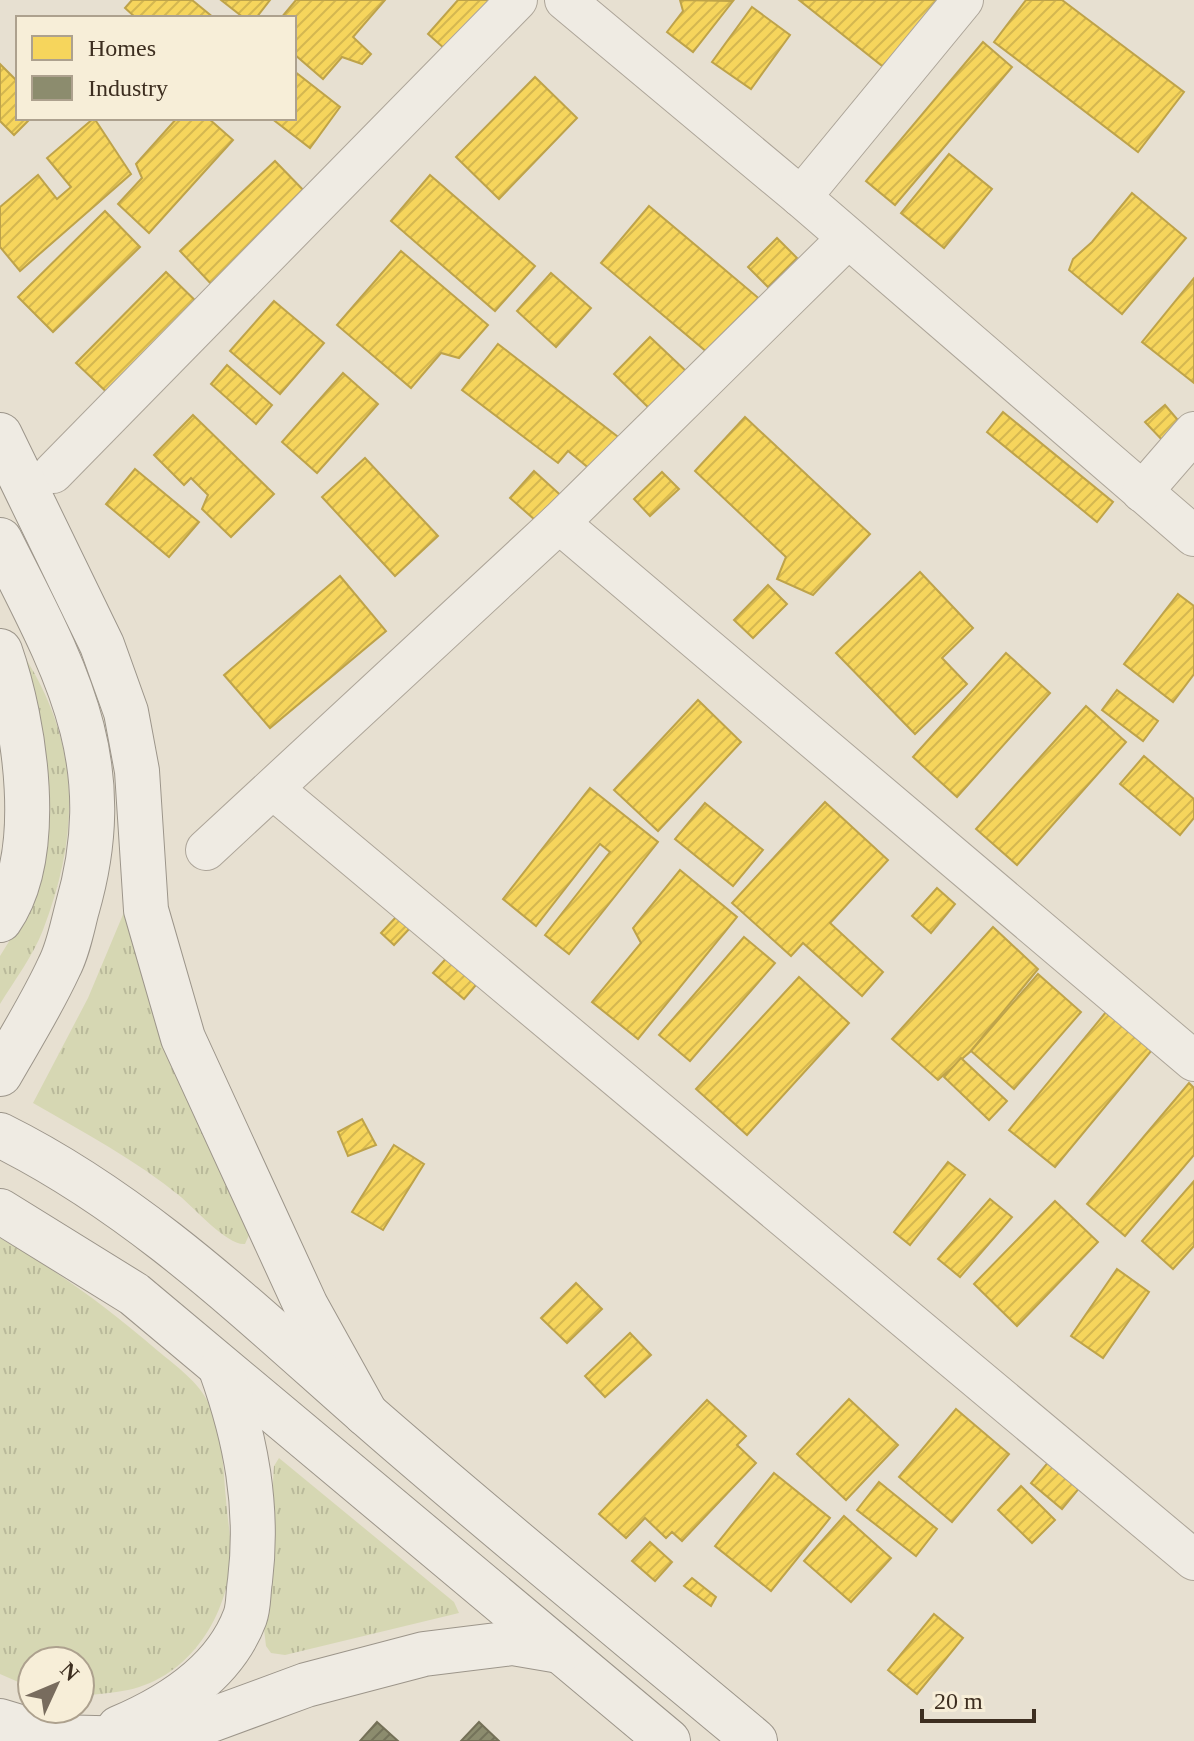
<svg xmlns="http://www.w3.org/2000/svg" width="1194" height="1741" font-family="Georgia,serif">
<defs>
<pattern id="grass-tufts" width="24" height="20" patternUnits="userSpaceOnUse" patternTransform="scale(2)"><rect width="24" height="20" fill="#d6d7b3"/><path d="M3 7l-1-3M5 7V3M7 7l1-3M15 17l-1-3M17 17v-4M19 17l1-3" fill="none" stroke="#b9b99a"/></pattern>
<pattern id="homes-hatch" width="6" height="6" patternUnits="userSpaceOnUse" patternTransform="scale(2)"><rect width="6" height="6" fill="#f6d55c"/><path d="M-1 1l2-2M0 6l6-6M5 7l2-2" fill="none" stroke="#d4b750"/></pattern>
<pattern id="industry-hatch" width="6" height="6" patternUnits="userSpaceOnUse" patternTransform="scale(2)"><rect width="6" height="6" fill="#8c8c6e"/><path d="M-1 1l2-2M0 6l6-6M5 7l2-2" fill="none" stroke="#74735a"/></pattern>
</defs>
<rect width="100%" height="100%" fill="#e7e0d1"/>
<g fill="url(#grass-tufts)">
<path d="M14 641C80 734 83 826 43 930 33 956 14 981 0 1004V956L21 922Z"/>
<path d="M127 905 246 1221 249 1235 245 1244C228 1246 195 1209 181 1197 136 1160 83 1132 33 1103L88 998Z"/>
<path d="M0 1238C59 1272 107 1307 158 1351 176 1366 199 1382 209 1404 223 1432 223 1468 226 1499 227 1517 231 1536 231 1554 229 1615 190 1677 128 1690 113 1693 96 1694 80 1696V1661H32V1688L0 1674Z"/>
<path d="M279 1458 454 1602 459 1613 285 1655 271 1653 266 1646 264 1629 274 1466Z"/>
</g>
<g fill="url(#homes-hatch)" stroke="#bea34a" stroke-width="2">
<path d="M132 0H192L214 18H136L125 8Z"/>
<path d="M221 0H270L256 18H244Z"/>
<path d="M296 0H385L353 37 371 54 362 64 342 57 323 79 294 54V18H281Z"/>
<path d="M458 0H495L454 57 428 34Z"/>
<path d="M680 0 733 1 693 52 667 32 683 11Z"/>
<path d="M799 0H939L886 69Z"/>
<path d="M1026 0H1062L1184 92 1138 152 994 42Z"/>
<path d="M752 7 790 35 751 89 712 62Z"/>
<path d="M983 42 1012 67 895 205 866 181Z"/>
<path d="M0 64 18 82V118H31L14 135 0 121Z"/>
<path d="M294 71 340 107 310 148 271 118H294Z"/>
<path d="M535 77 577 118 499 199 456 157Z"/>
<path d="M94 118 131 174 20 271 0 247V207L38 175 57 199 71 187 47 158Z"/>
<path d="M177 118H208L233 140 149 233 118 204 142 178 136 164Z"/>
<path d="M949 154 992 189 944 248 901 213Z"/>
<path d="M275 161 310 197 215 288 180 251Z"/>
<path d="M430 175 535 266 495 311 391 221Z"/>
<path d="M1132 193 1186 238 1122 314 1069 270 1073 259 1092 242Z"/>
<path d="M649 206 762 301 714 358 601 263Z"/>
<path d="M105 211 140 247 53 332 18 297Z"/>
<path d="M777 238 797 258 768 287 748 267Z"/>
<path d="M401 251 488 325 459 358 441 353 411 388 337 325Z"/>
<path d="M166 272 204 309 115 400 76 363Z"/>
<path d="M551 273 591 308 556 347 517 311Z"/>
<path d="M1194 278V383L1142 342Z"/>
<path d="M274 301 324 343 280 394 230 351Z"/>
<path d="M650 337 687 372 651 410 614 374Z"/>
<path d="M498 344 622 440 596 474 568 451 558 463 462 390Z"/>
<path d="M227 365 272 405 256 424 211 384Z"/>
<path d="M343 373 378 404 317 473 282 442Z"/>
<path d="M1165 405 1182 425 1163 441 1145 422Z"/>
<path d="M1003 412 1113 502 1097 522 987 432Z"/>
<path d="M193 415 274 494 231 537 202 509 208 495 191 478 184 485 154 455Z"/>
<path d="M745 417 870 534 813 595 777 579 786 557 695 471Z"/>
<path d="M365 458 438 536 395 576 322 497Z"/>
<path d="M135 469 199 522 169 557 106 504Z"/>
<path d="M534 471 567 501 543 527 510 498Z"/>
<path d="M662 472 679 489 650 516 634 499Z"/>
<path d="M920 572 973 628 942 658 967 684 915 734 836 653Z"/>
<path d="M340 576 386 631 270 728 224 675Z"/>
<path d="M768 585 787 604 753 638 734 620Z"/>
<path d="M1178 594 1194 606V674L1173 702 1124 664Z"/>
<path d="M1006 653 1050 693 957 797 913 757Z"/>
<path d="M1117 690 1158 721 1143 741 1102 710Z"/>
<path d="M698 700 741 742 658 831 614 790Z"/>
<path d="M1086 706 1126 742 1017 865 976 829Z"/>
<path d="M1144 756 1194 799V818L1180 835 1120 784Z"/>
<path d="M590 788 658 842 569 954 545 935 610 852 600 844 536 926 503 899Z"/>
<path d="M825 802 888 860 830 923 883 972 862 996 803 943 791 956 732 903Z"/>
<path d="M705 803 763 850 733 886 675 839Z"/>
<path d="M680 870 737 917 638 1039 592 1002 641 943 633 928Z"/>
<path d="M937 888 955 904 931 933 912 916Z"/>
<path d="M398 915 411 927 394 945 381 933Z"/>
<path d="M993 927 1038 969 971 1051 938 1080 892 1039Z"/>
<path d="M744 937 775 963 690 1061 659 1035Z"/>
<path d="M451 953 481 979 464 999 433 973Z"/>
<path d="M1038 974 1081 1012 1014 1089 971 1051Z"/>
<path d="M799 977 849 1023 747 1135 696 1089Z"/>
<path d="M1106 1012 1152 1050 1055 1167 1009 1130Z"/>
<path d="M961 1058 1007 1101 989 1120 944 1077Z"/>
<path d="M1189 1083 1194 1088V1155L1125 1236 1087 1204Z"/>
<path d="M362 1119 376 1145 348 1156 338 1132Z"/>
<path d="M394 1145 424 1164 383 1230 352 1212Z"/>
<path d="M948 1162 965 1175 910 1245 894 1232Z"/>
<path d="M1194 1181V1246L1173 1269 1142 1241Z"/>
<path d="M990 1199 1012 1217 960 1277 938 1259Z"/>
<path d="M1055 1201 1098 1242 1017 1326 974 1284Z"/>
<path d="M1117 1269 1149 1292 1103 1358 1071 1336Z"/>
<path d="M576 1283 602 1309 567 1343 541 1318Z"/>
<path d="M630 1333 651 1355 605 1397 585 1376Z"/>
<path d="M849 1399 898 1445 846 1500 797 1454Z"/>
<path d="M707 1400 746 1436 737 1445 756 1463 682 1541 672 1532 666 1538 645 1518 626 1538 599 1514Z"/>
<path d="M956 1409 1009 1454 952 1522 899 1477Z"/>
<path d="M1050 1460 1081 1486 1062 1509 1031 1483Z"/>
<path d="M774 1473 830 1518 771 1591 715 1546Z"/>
<path d="M879 1482 937 1529 916 1556 857 1510Z"/>
<path d="M1021 1486 1055 1520 1032 1543 998 1510Z"/>
<path d="M844 1516 891 1558 851 1602 804 1561Z"/>
<path d="M650 1542 672 1562 655 1581 632 1561Z"/>
<path d="M692 1578 716 1597 711 1606 684 1586Z"/>
<path d="M934 1614 963 1638 917 1694 888 1670Z"/>
</g>
<g fill="url(#industry-hatch)" stroke="#747057" stroke-width="2">
<path d="M377 1722 398 1741H360Z"/>
<path d="M479 1722 499 1741H461Z"/>
</g>
<g fill="none" stroke-linecap="round" stroke-linejoin="round">
<defs>
<g id="minor">
<path d="M565 0 801 197 1194 536"/>
<path d="M801 197 963 0"/>
<path d="M53 473 517 0"/>
<path d="M1142 492 1194 432"/>
<path d="M559 523 1194 1061"/>
<path d="M273 789 1194 1560"/>
<path d="M206 850 559 523 847 239"/>
</g>
<g id="secondary">
<path d="M0 435 102 645 126 712 137 771 146 910 183 1038 306 1306 366 1414"/>
<path d="M0 540C65 669 120 761 77 909 72 928 68 950 59 967 42 1004 20 1039 0 1074"/>
<path d="M0 651C25 723 46 854 0 920"/>
<path d="M0 1135C139 1204 249 1311 365 1413 493 1525 625 1632 755 1741"/>
<path d="M0 1211 134 1294 668 1741"/>
<path d="M0 1721 53 1737 137 1739 181 1731 306 1685 424 1654 513 1643 560 1651"/>
<path d="M119 1728C171 1706 224 1673 245 1617 249 1606 248 1592 250 1581 259 1507 246 1439 221 1369"/>
</g>
</defs>
<use href="#minor" stroke="#ada599" stroke-width="42"/>
<use href="#secondary" stroke="#9c958a" stroke-width="46"/>
<use href="#minor" stroke="#efebe3" stroke-width="40"/>
<use href="#secondary" stroke="#efebe3" stroke-width="44"/>
</g>
<rect x="16" y="16" width="280" height="104" fill="#f7eed8" stroke="#ada18e" stroke-width="2"/>
<rect x="32" y="36" width="40" height="24" fill="#f6d55c" stroke="#ada18e" stroke-width="2"/>
<text x="88" y="56" font-size="24" fill="#3d2e20">Homes</text>
<rect x="32" y="76" width="40" height="24" fill="#8c8c6e" stroke="#ada18e" stroke-width="2"/>
<text x="88" y="96" font-size="24" fill="#3d2e20">Industry</text>
<g transform="translate(56 1685) rotate(46)"><circle r="38" fill="#f7eed8" stroke="#ada18e" stroke-width="2"/>
<path d="M0-6L14 30L0 20L-14 30Z" fill="#786c5e"/>
<text y="-12" font-size="22" font-weight="bold" text-anchor="middle" fill="#3d2e20">N</text>
</g>
<path d="M922 1709v12h112v-12" fill="none" stroke="#3d2e20" stroke-width="4"/>
<text x="934" y="1709" font-size="24" fill="#3d2e20" stroke="#f7eed8" stroke-width="6" paint-order="stroke">20 m</text>
</svg>
